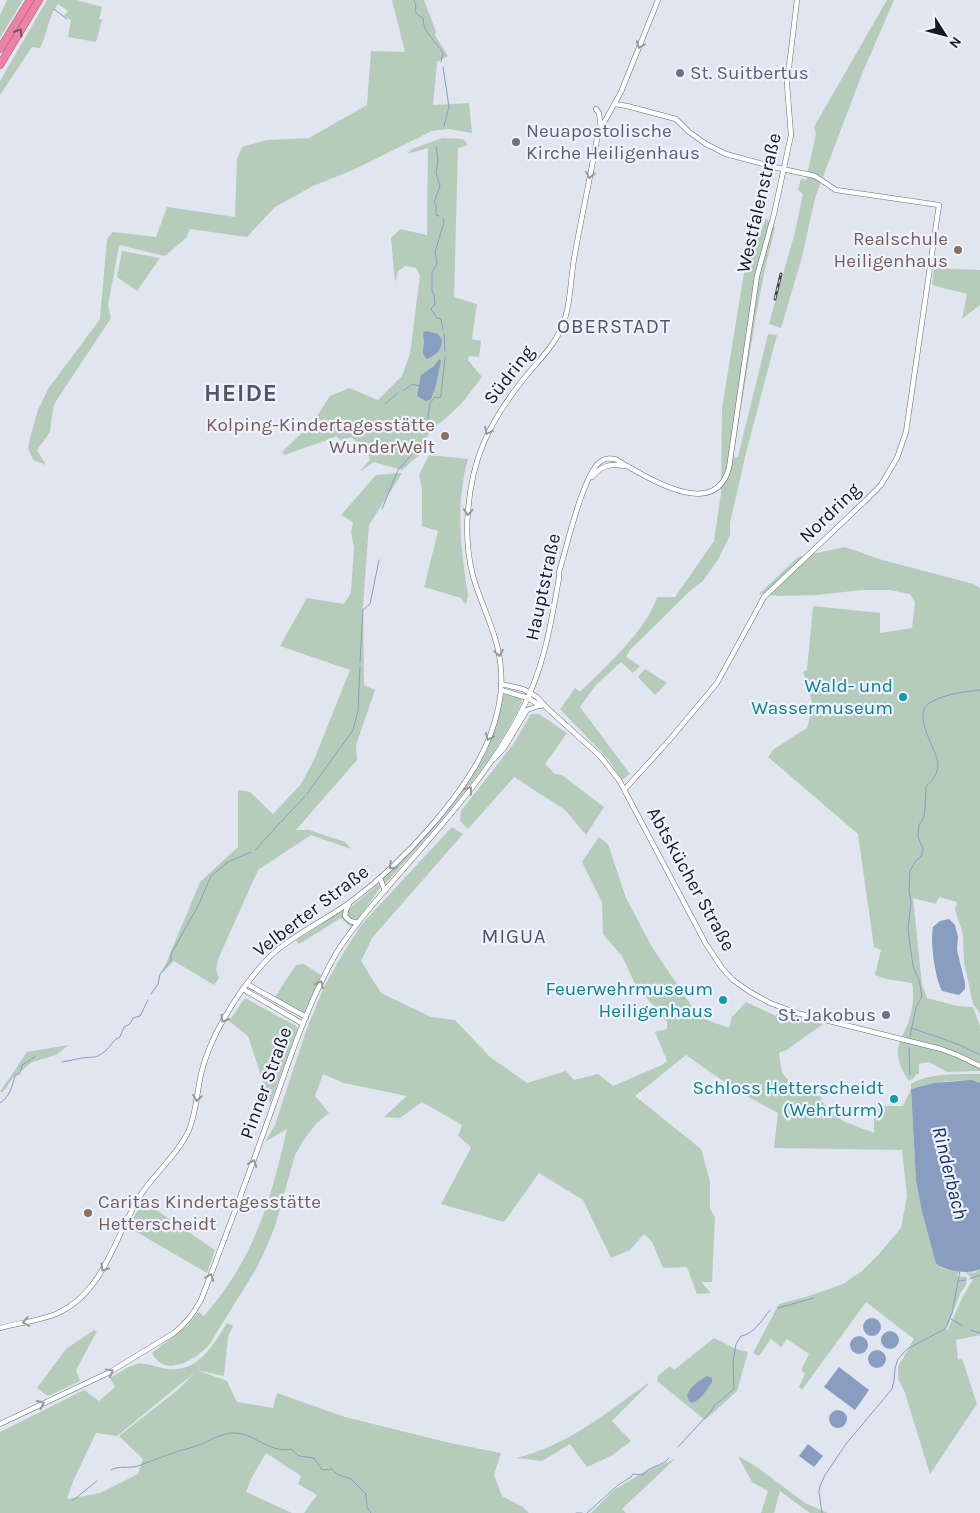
<svg xmlns="http://www.w3.org/2000/svg" width="980" height="1513" font-family="Karla,sans-serif">
<rect width="100%" height="100%" fill="#e0e5f0"/>
<g fill="#b5ccbb" fill-rule="evenodd">
<path d="M7 0H23L0 38V15Z"/>
<path d="M47 0H77L102 7 99 19 102 20 96 42 68 37 71 20 64 16 68 11 58 4C49 14 47 35 40 48L32 47 0 95V81Z"/>
<path d="M392 0H424L436 32 435 35 448 56 437 62 433 105 469 103 472 133 448 129 432 131 353 170 313 186 275 207 247 237 190 229 186 238 165 256 119 245 108 306 111 318 56 401 53 408 50 432 37 450 46 465 33 460 28 448 30 438 38 410 48 389 100 319 107 239 113 232 156 237 167 207 235 217 237 159 242 147 267 140 309 138 367 105 371 51 405 52Z"/>
<path d="M887 0H894L862 74 815 198 802 257 781 328 769 324 795 232 803 194 798 190 801 178 806 180 816 134 814 127Z"/>
<path d="M442 138 463 139 468 145 458 148 454 297 477 304 472 339 481 341 479 357 469 356 468 360 482 377 462 403 445 419 430 430 421 453 402 470 374 462 359 472 370 460 368 451 351 437 341 441 336 436 330 439 284 455 282 452 314 421 330 396 349 388 378 400 402 376 410 354 420 275 416 268 405 266 398 271 395 282 391 238 400 229 427 235 428 148 407 154 412 149Z"/>
<path d="M766 218 775 227 765 269 755 321 733 458 738 457 768 334 777 335 746 453 730 523V535L719 558 703 581 690 591 630 650 626 657 640 666 633 673 621 662 595 686 580 707 630 774 622 780 609 760 560 709 575 688 580 692C604 668 647 630 657 597H675L714 541 721 493 722 408 744 273Z"/>
<path d="M122 251 160 258 137 291 117 277Z"/>
<path d="M934 268 980 270V305L962 319 967 294 932 285Z"/>
<path d="M429 455 468 459C455 505 461 550 468 595L466 605 461 598 424 587 438 531 422 526V488L419 475Z"/>
<path d="M402 473 369 525 363 607 364 685 375 690 356 745 357 760 296 830H309L345 842 351 849 311 835 258 870 219 957 216 969 219 978 214 985 174 961 162 973 200 882 238 847V790L250 792 273 814 301 784 314 760 350 670 280 646 307 598 344 604 351 593 354 547 351 532 353 522 341 515 376 475Z"/>
<path d="M845 547 882 560 974 584 980 588V1013L973 1004 964 962 963 934 955 910 957 902 939 897 936 904 913 898 922 985 927 998 957 1006 973 1007 980 1026V1071L947 1072 929 1062 919 1064V1074H916L914 1078 909 1081C903 1073 896 1059 898 1048 900 1040 904 1033 907 1026 912 1013 915 996 912 983L886 979 875 975 881 950 874 947 858 834 768 757 774 749 807 728 813 705 803 672 807 670 813 606 880 613V633L912 628 915 602 910 594 890 590H862L817 595 780 596 759 594 798 557Z"/>
<path d="M645 669 667 683 655 695 638 677Z"/>
<path d="M505 694 521 699 522 702C489 771 434 829 384 885L383 878C421 842 464 798 487 750 494 733 497 715 501 698Z"/>
<path d="M531 714H539L567 733 545 764 555 774 562 775 604 807 586 835 565 810 514 777 468 829 460 821 461 811 514 743Z"/>
<path d="M452 827 463 834 372 938 361 961 381 993 431 1017 455 1020 490 1057 527 1083 566 1071 574 1080 598 1074 613 1086 662 1065 667 1061 655 1032 667 1029V1022L635 984 622 956 603 934 602 902 582 862 599 837 608 844 626 898 652 947 699 1017 729 1028 732 1017 746 1002 776 1016 779 1010 823 1024 788 1049 779 1053 782 1073 794 1087 821 1097V1101L843 1121 874 1133V1106H903L911 1089V1084C927 1073 961 1074 980 1074V1083C958 1077 933 1083 911 1089L916 1181 922 1212 936 1264 941 1268 958 1271 957 1276 967 1277 966 1285 960 1294 947 1328 945 1323 946 1330 948 1329 963 1296 974 1278 972 1279 966 1272 974 1273 980 1269V1335L956 1340 958 1360 962 1358 977 1404 930 1474 904 1390 898 1379V1367L914 1339 866 1302 802 1390 799 1387 805 1374 801 1370 809 1354 787 1339 781 1347 771 1339 759 1356 753 1353 779 1304 809 1296 843 1284 862 1271 879 1254 901 1228 907 1196 902 1150 774 1148 778 1113 739 1092 686 1055 635 1096 701 1149 710 1181V1209L715 1217 712 1282H701L711 1293 697 1294 687 1267 663 1268 652 1242 644 1234 630 1250 611 1258 583 1200 539 1173 504 1222 441 1204 471 1148 470 1146 458 1136 462 1125 422 1102 400 1118 384 1117 407 1096 344 1083 323 1074 315 1096 329 1113 316 1124 303 1141 295 1155 275 1226 267 1246 256 1269 209 1345C196 1359 165 1379 152 1353L188 1325 198 1312 204 1316C255 1257 270 1203 287 1129L265 1142 275 1125 306 1031 324 987 342 955 362 924Z"/>
<path d="M378 884 380 885V888L357 920H351L347 916V911Z"/>
<path d="M345 909C342 917 346 922 354 924L351 927 341 918 299 944 296 940Z"/>
<path d="M304 964 321 975 305 1013 275 997 296 965Z"/>
<path d="M245 998 296 1026 298 1029 270 1104 248 1036 229 1021Z"/>
<path d="M69 1045 56 1055 32 1062 13 1078 3 1092H0L27 1052Z"/>
<path d="M143 1201 215 1250 207 1273 128 1227Z"/>
<path d="M227 1323 233 1326 228 1337 224 1376 197 1370 227 1381 237 1402 273 1408 277 1393 345 1417 450 1443 501 1453 494 1475 502 1496 523 1507 529 1513H304L317 1495 298 1484 301 1476 266 1453 251 1479 246 1492 292 1513H0V1432L84 1390 99 1401 115 1387 110 1378C118 1374 128 1366 137 1364 145 1362 158 1368 167 1369 197 1373 213 1346 227 1323ZM194 1373 179 1389 119 1436 143 1459 138 1474 100 1493 67 1499 74 1479 96 1433 117 1436Z"/>
<path d="M94 1330 97 1331 76 1370 80 1381 48 1396 37 1388 66 1349Z"/>
<path d="M714 1338 736 1349 748 1352 737 1391 705 1420 657 1381 658 1376 670 1366 674 1370Z"/>
<path d="M648 1383 649 1384 612 1421 631 1441 613 1455 587 1467 570 1444 542 1461 516 1458C566 1446 607 1413 648 1383Z"/>
<path d="M738 1456 757 1467 805 1503 828 1513H810L780 1491 774 1513H761L768 1491 752 1482Z"/>
<path d="M675 1459 622 1509 626 1513H591L614 1490 644 1472Z"/>
</g>
<g fill="#899dc0">
<path d="M426 331 438 334 442 340C441 351 437 354 427 359 420 352 424 350 424 341 424 339 423 336 423 333Z"/>
<path d="M439 359 441 361 436 385 431 399 426 401 417 396 421 375 434 366Z"/>
<path d="M949 919 955 925 958 937 957 950 965 983V989L959 995 942 991C935 977 930 943 933 927L940 921Z"/>
<path d="M971 1080 980 1083V1269C970 1275 946 1271 936 1264L922 1212 916 1181 911 1089 934 1083Z"/>
<circle cx="872" cy="1327" r="9"/>
<circle cx="890" cy="1340" r="9"/>
<circle cx="859" cy="1345" r="9"/>
<circle cx="877" cy="1359" r="9"/>
<path d="M839 1367 869 1390 855 1410 824 1387Z"/>
<path d="M707 1376 712 1378V1382C707 1389 701 1400 692 1403L689 1401 687 1395C692 1385 698 1381 707 1376Z"/>
<circle cx="838" cy="1419" r="9"/>
<path d="M808 1444 823 1456 814 1467 799 1456Z"/>
</g>
<g fill="none" stroke-linecap="round" stroke-linejoin="round">
<g stroke="#899dc0" stroke-width="1">
<path d="M414 0 416 5 415 11 418 15 423 18C423 33 436 41 443 53L441 62"/>
<path d="M54 9 67 19"/>
<path d="M443 67 449 107 444 126"/>
<path d="M436 147 438 160 436 173 440 186 434 202 436 206V215L439 216"/>
<path d="M443 219 444 222 435 252 437 264 432 272V291L434 295 435 304 431 309 437 318 441 319 443 329"/>
<path d="M444 334 445 351"/>
<path d="M404 390 413 384 419 386"/>
<path d="M385 404 399 392"/>
<path d="M427 424 430 403 435 397 439 398 441 396 445 357"/>
<path d="M382 509 398 470 414 452"/>
<path d="M360 662 363 610 370 604 379 560"/>
<path d="M307 794 353 730 358 711 360 667"/>
<path d="M255 850 305 796"/>
<path d="M151 994 158 984 160 974 171 960V954L199 904 211 876 228 862 251 852"/>
<path d="M911 1028C934 1036 959 1043 980 1055"/>
<path d="M910 1036 916 1008 922 996 919 980 913 966 910 945 908 929 911 902 909 891 910 871 915 862 922 855 923 849 918 837 919 825 924 817 925 808 926 786C933 781 939 771 938 763 936 749 913 716 928 704 942 694 964 692 980 690"/>
<path d="M909 1048 910 1075"/>
<path d="M62 1062C69 1061 76 1059 82 1058 93 1056 95 1060 105 1051 111 1047 112 1040 120 1037L124 1027 130 1024 133 1018 140 1016 148 1000"/>
<path d="M0 1103C10 1097 12 1086 15 1076L20 1073 22 1065 35 1057"/>
<path d="M970 1279 980 1275"/>
<path d="M959 1281 966 1280"/>
<path d="M778 1308 814 1298"/>
<path d="M951 1319 963 1326"/>
<path d="M970 1330 980 1333"/>
<path d="M678 1447 712 1410 714 1406 734 1389 733 1362 736 1344 741 1336C754 1334 762 1320 770 1310"/>
<path d="M111 1470C119 1465 129 1469 138 1466 156 1459 174 1452 193 1447 205 1444 220 1433 233 1433 253 1432 270 1454 291 1449L299 1456 314 1458 322 1470 332 1469 337 1474 351 1479 366 1494 367 1507 371 1513"/>
<path d="M72 1501 97 1481"/>
<path d="M576 1513H582"/>
<path d="M587 1513 618 1485 631 1477 633 1474 643 1475C650 1465 662 1467 669 1458"/>
<path d="M822 1513 819 1492 820 1486 825 1475 846 1444 892 1389 894 1380 895 1368 898 1359 907 1349 945 1329 952 1313 960 1270"/>
</g>
<defs>
<g id="tertiary">
<path d="M615 104 627 106 676 119 689 132 706 144 726 154 778 168 815 176 836 190 939 205 906 432 897 458 881 485 864 502 764 597 717 683 672 737 625 789"/>
<path d="M596 109 599 113 601 128"/>
<path d="M592 477C601 466 610 463 624 466"/>
<path d="M501 684 523 689 537 697 548 709 600 756 619 780 706 944 722 968 733 980 750 992 770 1003 797 1013 941 1049 957 1055 980 1066"/>
<path d="M501 690 528 698 541 706"/>
<path d="M494 759 504 748 527 710 541 705"/>
<path d="M380 878 385 891"/>
<path d="M349 904 346 910 345 916 350 921 358 923"/>
<path d="M247 984 306 1017"/>
<path d="M243 989 303 1024"/>
<path d="M0 1328C19 1323 38 1321 56 1314 106 1292 114 1235 142 1193 156 1172 178 1154 189 1130 196 1113 197 1092 201 1074 208 1044 224 1016 242 990 252 977 262 963 275 952 298 932 328 919 353 900 401 864 468 793 490 736 497 717 503 693 501 672 500 638 482 608 473 576 468 556 466 532 468 511 472 458 489 423 522 381 535 364 552 349 561 329 571 307 570 282 574 259 581 219 590 179 597 139L601 128 621 92 658 0"/>
<path d="M0 1424 110 1372 174 1333C186 1324 194 1313 201 1300 224 1241 246 1182 267 1123 288 1065 306 1005 337 952 353 927 373 904 393 881 443 823 499 764 530 693 546 656 552 617 559 578V572C566 550 583 474 600 462 605 458 609 458 615 459 644 475 714 523 729 468L757 276 774 214 791 135 787 84 797 0"/>
</g>
<g id="motorway">
<path d="M0 49 30 0"/>
<path d="M0 65 39 0"/>
</g>
</defs>
<use href="#tertiary" stroke="#676b75" stroke-width="5.5"/>
<use href="#motorway" stroke="#a45d76" stroke-width="8"/>
<use href="#tertiary" stroke="#fff" stroke-width="4.5"/>
<use href="#motorway" stroke="#f081a6" stroke-width="7"/>
<defs>
<path id="rail" d="M775 299 781 274"/>
</defs>
<use href="#rail" stroke="#44464b" stroke-width="3"/>
<use href="#rail" stroke="#edf2fe" stroke-width="1" stroke-dasharray="4" stroke-linecap="butt"/>
</g>
<defs><path id="oneway-chevron" d="M-2-3.5L2.5 0L-2 3.5" fill="none" stroke-width="1.6" stroke-linecap="round" stroke-linejoin="round" transform="scale(1.25)"/></defs>
<use stroke="#844d62" href="#oneway-chevron" transform="translate(19 32) rotate(-59)"/>
<g stroke="#979899">
<use href="#oneway-chevron" transform="translate(640 45) rotate(111)"/>
<use href="#oneway-chevron" transform="translate(590 175) rotate(101)"/>
<use href="#oneway-chevron" transform="translate(488 431) rotate(116)"/>
<use href="#oneway-chevron" transform="translate(468 512) rotate(94)"/>
<use href="#oneway-chevron" transform="translate(499 653) rotate(80)"/>
<use href="#oneway-chevron" transform="translate(489 737) rotate(112)"/>
<use href="#oneway-chevron" transform="translate(469 790) rotate(-52)"/>
<use href="#oneway-chevron" transform="translate(392 866) rotate(136)"/>
<use href="#oneway-chevron" transform="translate(320 984) rotate(-64)"/>
<use href="#oneway-chevron" transform="translate(224 1019) rotate(120)"/>
<use href="#oneway-chevron" transform="translate(197 1098) rotate(100)"/>
<use href="#oneway-chevron" transform="translate(253 1163) rotate(-70)"/>
<use href="#oneway-chevron" transform="translate(104 1268) rotate(122)"/>
<use href="#oneway-chevron" transform="translate(210 1277) rotate(-69)"/>
<use href="#oneway-chevron" transform="translate(26 1322) rotate(169)"/>
<use href="#oneway-chevron" transform="translate(110 1372) rotate(-29)"/>
<use href="#oneway-chevron" transform="translate(41 1404) rotate(-24)"/>
</g>
<g fill="#6b7280" stroke="#edf2fe" stroke-width="2">
<circle cx="680" cy="73" r="5"/>
<circle cx="516" cy="142" r="5"/>
<circle cx="886" cy="1015" r="5"/>
</g>
<g fill="#8d6e63" stroke="#edf2fe" stroke-width="2">
<circle cx="958" cy="250" r="5"/>
<circle cx="445" cy="436" r="5"/>
<circle cx="88" cy="1213" r="5"/>
</g>
<g fill="#0f9aa8" stroke="#edf2fe" stroke-width="2">
<circle cx="903" cy="697" r="5"/>
<circle cx="723" cy="1000" r="5"/>
<circle cx="894" cy="1099" r="5"/>
</g>
<g text-anchor="middle" dominant-baseline="central" stroke-width="4.5" stroke-linejoin="round" paint-order="stroke">
<g font-size="19" fill="#5b616d" stroke="#edf2fe" text-anchor="start">
<text x="690" y="73">St. Suitbertus</text>
<text x="526" y="131">Neuapostolische<tspan x="526" dy="22">Kirche Heiligenhaus</tspan></text>
<text x="876" y="1015" text-anchor="end">St. Jakobus</text>
</g>
<g font-size="19" fill="#18191d" stroke="#edf2fe">
<text transform="translate(759 203) rotate(-77)">Westfalenstraße</text>
<text transform="translate(509 375) rotate(-52)">Südring</text>
<text transform="translate(830 513) rotate(-44)">Nordring</text>
<text transform="translate(543 587) rotate(-78)">Hauptstraße</text>
<text transform="translate(691 879) rotate(61)">Abtskücher Straße</text>
<text transform="translate(311 911) rotate(-37)">Velberter Straße</text>
<text transform="translate(266 1083) rotate(-70)">Pinner Straße</text>
</g>
<g font-size="19" fill="#785e54" stroke="#edf2fe" text-anchor="end">
<text x="948" y="239">Realschule<tspan x="948" dy="22">Heiligenhaus</tspan></text>
<text x="435" y="425">Kolping-Kindertagesstätte<tspan x="435" dy="22">WunderWelt</tspan></text>
<text x="98" y="1202" text-anchor="start">Caritas Kindertagesstätte<tspan x="98" dy="22">Hetterscheidt</tspan></text>
</g>
<g font-size="19" fill="#0d838f" stroke="#edf2fe" text-anchor="end">
<text x="893" y="686">Wald- und<tspan x="893" dy="22">Wassermuseum</tspan></text>
<text x="713" y="989">Feuerwehrmuseum<tspan x="713" dy="22">Heiligenhaus</tspan></text>
<text x="884" y="1088">Schloss Hetterscheidt<tspan x="884" dy="22">(Wehrturm)</tspan></text>
</g>
<g font-size="20" letter-spacing="1" fill="#51555f" stroke="#edf2fe">
<text x="614" y="326">OBERSTADT</text>
<text x="514" y="936">MIGUA</text>
</g>
<g font-size="20" font-style="italic" fill="#162e5b" stroke="#edf2fe">
<text transform="translate(950 1173) rotate(76)">Rinderbach</text>
</g>
<g font-size="24" font-weight="bold" letter-spacing="1" fill="#51555f" stroke="#edf2fe">
<text x="241" y="393">HEIDE</text>
</g>
</g>
<g transform="translate(945 35) rotate(126)" stroke="#edf2fe" stroke-width="4" paint-order="stroke">
<path d="M0-4L9 19L0 12L-9 19Z" fill="#18191d"/>
<text y="-8" font-size="14" font-weight="bold" text-anchor="middle" fill="#18191d">N</text>
</g>
</svg>
